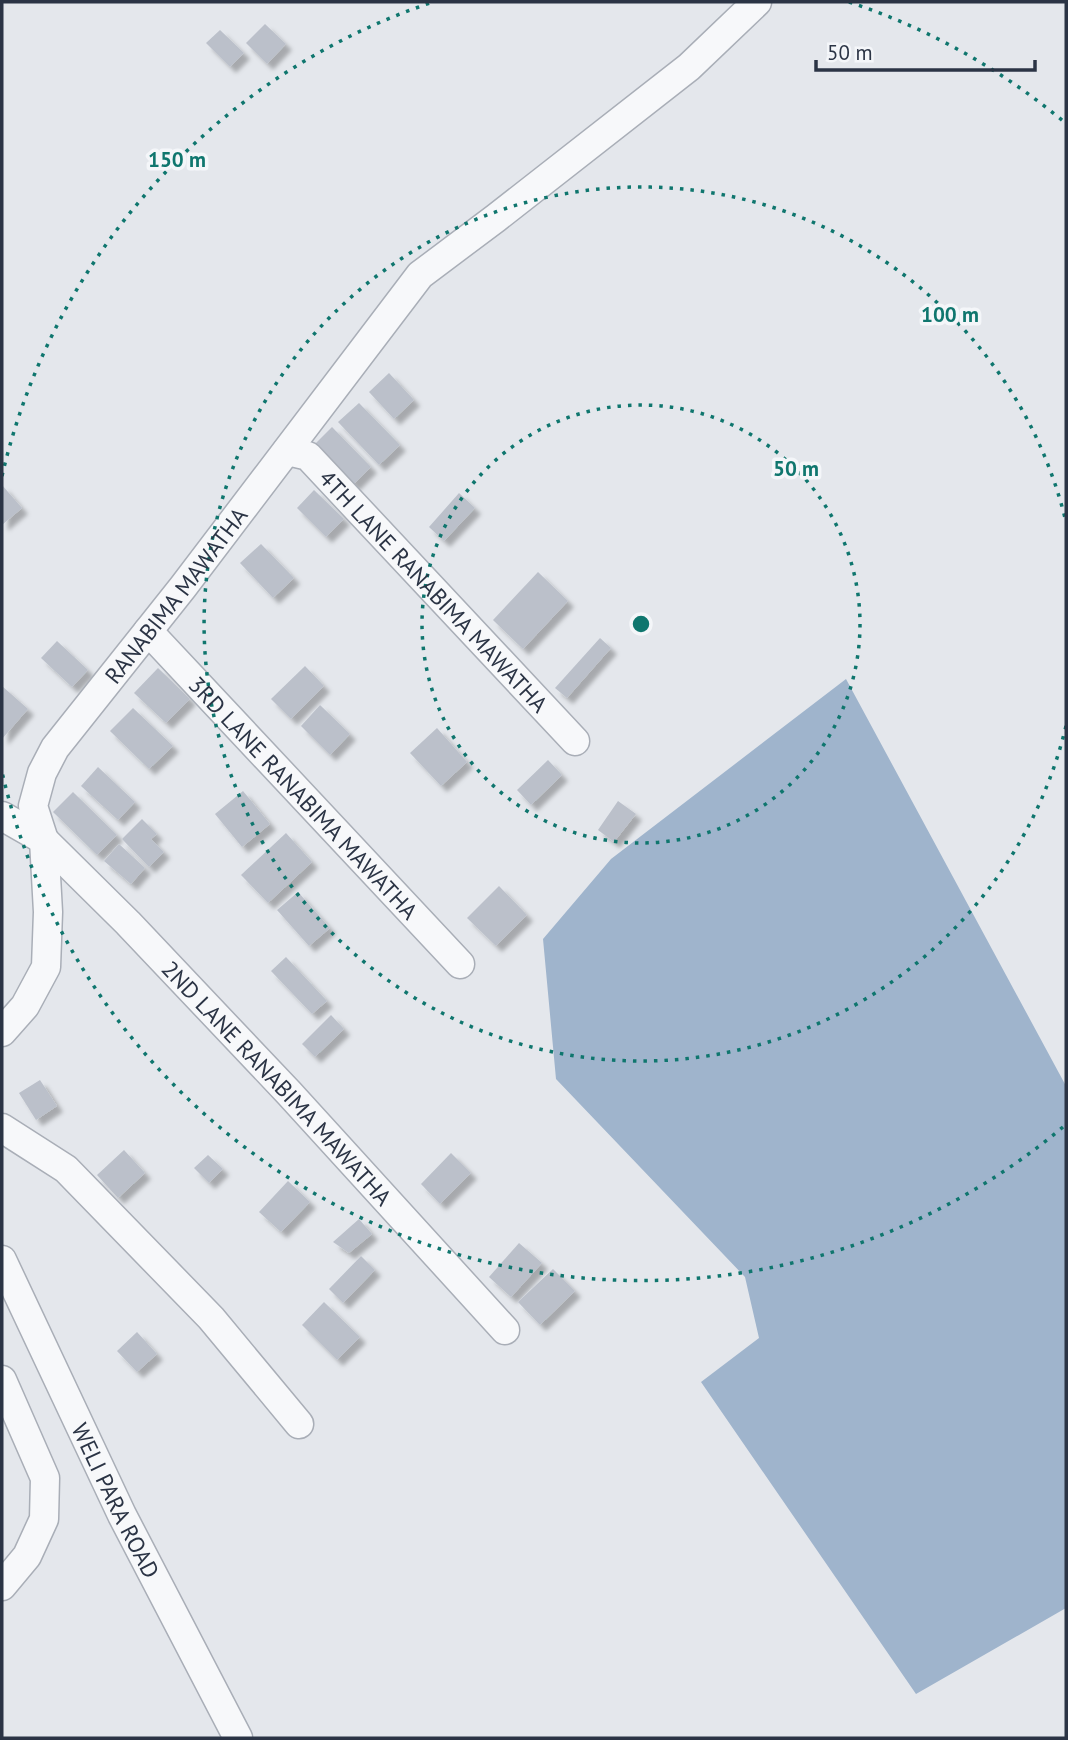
<svg xmlns="http://www.w3.org/2000/svg" width="1068" height="1740" font-family="'PT Sans',sans-serif">
<defs>
<filter id="shadow"><feDropShadow dx="6" dy="6" stdDeviation="2" flood-color="#0004"/></filter>
</defs>
<rect width="100%" height="100%" fill="#e4e7ec"/>
<path fill="#9fb4cc" d="M846 679 1066 1086V1608L916 1694 701 1382 759 1338 745 1277 556 1079 543 939 611 859Z"/>
<g fill="#bbc0ca" filter="url(#shadow)">
<path d="M265 24 286 44 267 64 246 43Z"/>
<path d="M220 30 244 53 230 67 206 43Z"/>
<path d="M389 373 414 400 394 419 369 392Z"/>
<path d="M359 403 400 445 379 465 338 422Z"/>
<path d="M332 427 371 467 353 485 314 445Z"/>
<path d="M2 485 22 508 2 525Z"/>
<path d="M314 490 344 519 326 537 297 508Z"/>
<path d="M459 493 475 508 444 541 429 527Z"/>
<path d="M261 544 294 578 273 598 240 563Z"/>
<path d="M538 572 568 601 523 649 493 620Z"/>
<path d="M600 638 611 648 567 698 555 688Z"/>
<path d="M57 641 88 670 72 687 41 658Z"/>
<path d="M305 666 324 686 291 719 271 699Z"/>
<path d="M158 668 190 699 166 723 134 693Z"/>
<path d="M2 686 28 709 2 739Z"/>
<path d="M320 705 350 734 330 755 301 726Z"/>
<path d="M133 708 173 746 149 769 110 731Z"/>
<path d="M437 728 467 762 441 786 410 753Z"/>
<path d="M548 760 562 775 531 805 517 790Z"/>
<path d="M98 767 135 802 118 820 81 786Z"/>
<path d="M243 791 270 824 242 847 215 814Z"/>
<path d="M73 792 117 835 97 855 53 812Z"/>
<path d="M618 801 636 814 614 842 598 830Z"/>
<path d="M142 819 157 834 151 839 164 852 149 867 122 839Z"/>
<path d="M286 833 312 862 268 903 241 875Z"/>
<path d="M119 844 145 868 131 884 104 861Z"/>
<path d="M499 886 527 915 496 946 467 918Z"/>
<path d="M298 892 330 928 309 946 277 910Z"/>
<path d="M286 957 327 1001 312 1014 271 971Z"/>
<path d="M331 1015 344 1029 315 1057 302 1044Z"/>
<path d="M40 1080 57 1106 36 1120 19 1093Z"/>
<path d="M124 1150 145 1173 118 1198 97 1175Z"/>
<path d="M451 1153 471 1173 440 1204 421 1184Z"/>
<path d="M208 1155 223 1169 209 1183 194 1168Z"/>
<path d="M288 1181 310 1202 281 1232 259 1212Z"/>
<path d="M359 1219 372 1234 349 1253 333 1242Z"/>
<path d="M519 1243 542 1263 511 1297 489 1277Z"/>
<path d="M361 1256 375 1270 343 1303 329 1289Z"/>
<path d="M553 1269 575 1291 540 1325 518 1302Z"/>
<path d="M324 1302 360 1337 337 1360 302 1325Z"/>
<path d="M137 1332 157 1354 137 1372 117 1351Z"/>
</g>
<g fill="none" stroke-linecap="round" stroke-linejoin="round">
<defs>
<g id="street">
<path id="s1" d="M287 451 308 456 575 741"/>
<path id="s2" d="M148 631 460 964"/>
<path id="s3" d="M2 816 44 840 128 923 289 1093 505 1330"/>
<path id="s4" d="M2 1032 25 1006 46 967 48 912 44 840 33 806 42 773 55 748 183 587 420 275 496 218 689 67 757 2"/>
<path d="M2 1128 66 1169 211 1318 299 1424"/>
<path id="s5" d="M2 1260 122 1515 238 1738"/>
<path d="M2 1380 45 1478 44 1519 27 1556 2 1586"/>
</g>
</defs>
<use href="#street" stroke="#a9aeb7" stroke-width="31"/>
<use href="#street" stroke="#f7f8fa" stroke-width="28"/>
</g>
<g fill="none" stroke="#0f766e" stroke-width="3.5" stroke-dasharray="3.5 7">
<circle cx="641" cy="624" r="219"/>
<path d="M1066 726A437 437 0 1 1 1066 522"/>
<path d="M1063 1127A656 656 0 0 1 2 772M2 476A656 656 0 0 1 433 2M849 2A656 656 0 0 1 1063 121"/>
</g>
<g text-anchor="middle" dominant-baseline="central" stroke-width="7" stroke-linejoin="round" paint-order="stroke">
<g font-size="23" fill="#2b3445" stroke="#f4f6f9">
<text stroke="none"><textPath href="#s1" startOffset="206">4TH LANE RANABIMA MAWATHA</textPath></text>
<text stroke="none"><textPath href="#s4" startOffset="499">RANABIMA MAWATHA</textPath></text>
<text stroke="none"><textPath href="#s2" startOffset="228">3RD LANE RANABIMA MAWATHA</textPath></text>
<text stroke="none"><textPath href="#s3" startOffset="385">2ND LANE RANABIMA MAWATHA</textPath></text>
<text stroke="none"><textPath href="#s5" startOffset="266">WELI PARA ROAD</textPath></text>
</g>
</g>
<circle cx="641" cy="624" r="10" fill="#0f766e" stroke="#f4f6f9" stroke-width="3.5"/>
<g font-size="21" text-anchor="middle" font-weight="bold" fill="#0f766e" stroke="#f4f6f9" stroke-width="7" stroke-linejoin="round" paint-order="stroke">
<text x="177" y="167">150 m</text>
<text x="950" y="322">100 m</text>
<text x="796" y="476">50 m</text>
</g>
<rect width="1068" height="1740" fill="none" stroke="#2b3445" stroke-width="7"/>
<path d="M816 60v10h219v-10" fill="none" stroke="#2b3445" stroke-width="3.5"/>
<text x="827" y="60" font-size="21" fill="#2b3445" stroke="#f4f6f9" stroke-width="5" paint-order="stroke">50 m</text>
</svg>
